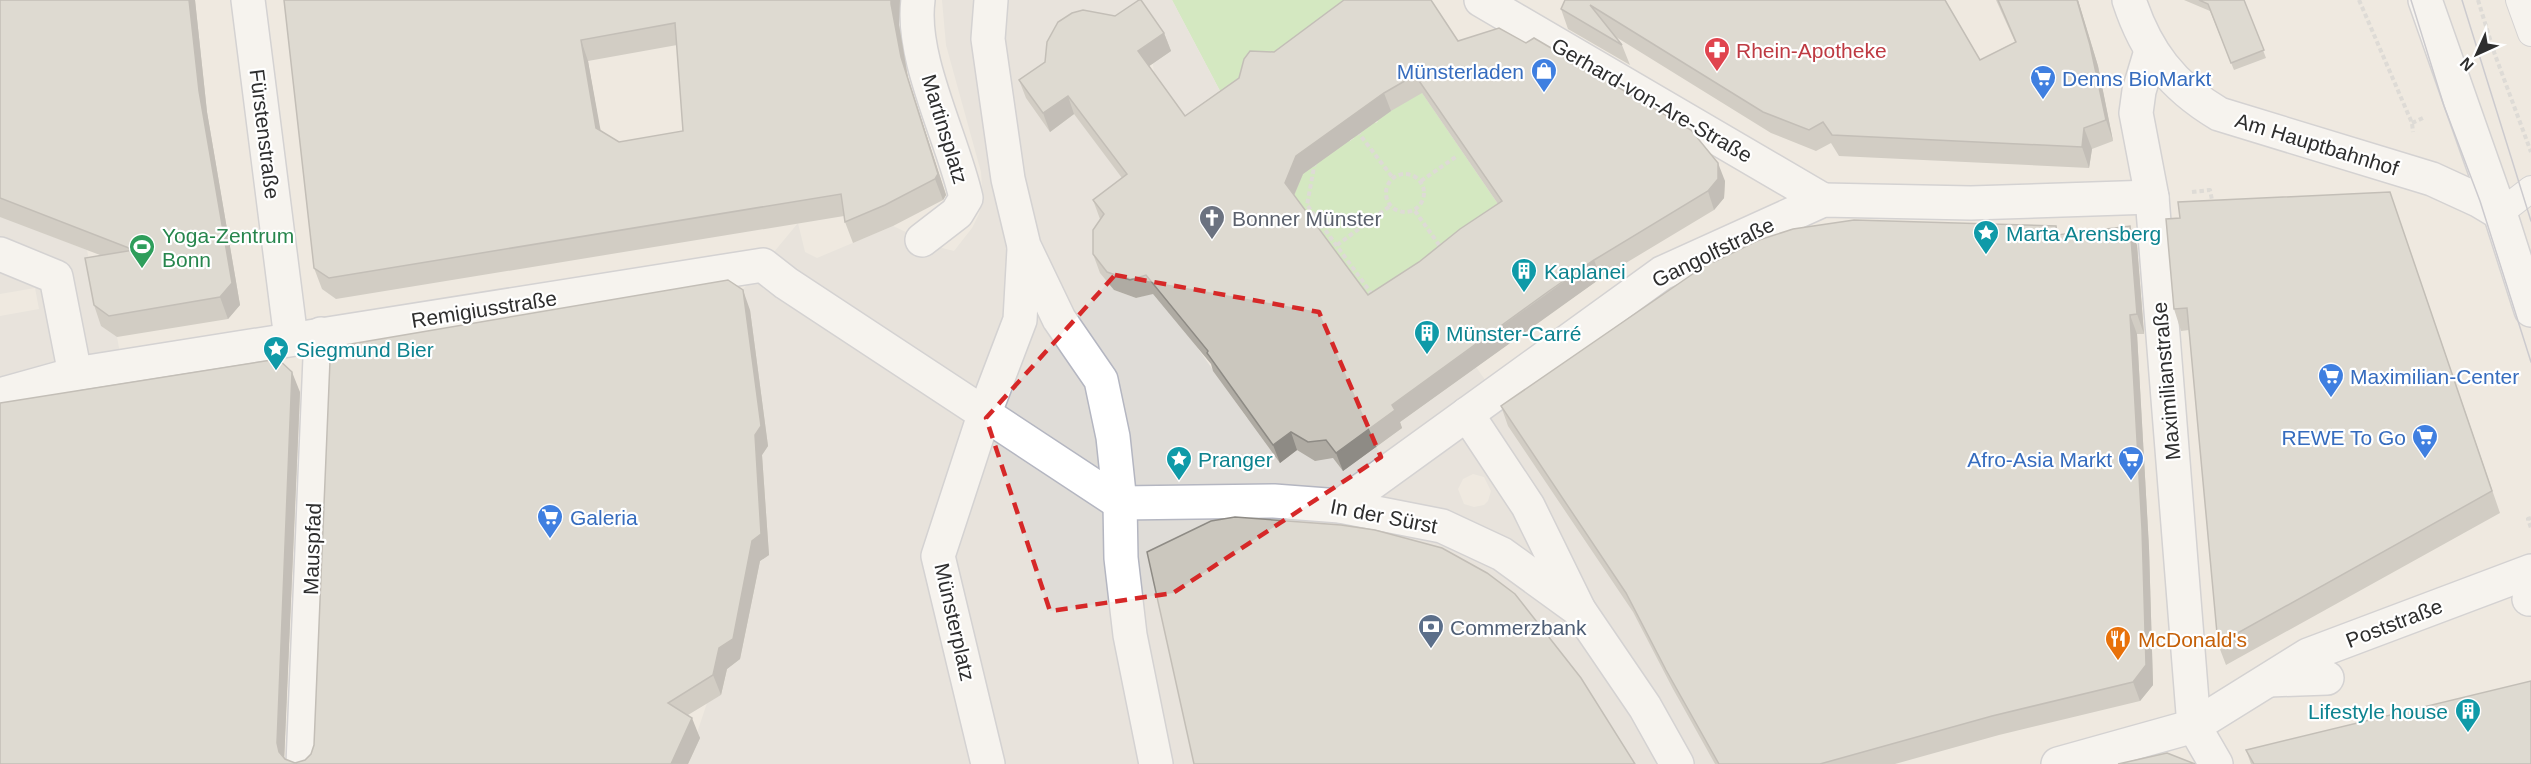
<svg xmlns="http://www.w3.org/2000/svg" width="2531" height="764" font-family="Arial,sans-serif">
<rect width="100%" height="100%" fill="#efe9e0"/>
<g fill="#b3e69c">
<path d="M1172 0H1376L1229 108Z"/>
<path d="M1418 87 1511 223 1380 321 1291 202 1301 178V169L1322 154 1325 158 1347 137 1350 141 1354 138 1351 134 1372 119 1376 123 1378 121 1376 116Z"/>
</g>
<g fill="#dfdcd7" fill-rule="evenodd">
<path d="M942 0H1172L1229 108 1192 135 1154 76 1153 63 1075 114 1133 192 1108 230 1114 290 1136 298 1158 292 1247 418 1304 445 1396 420 1476 367 1495 394 1633 612 1715 764H688L699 738 696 736 707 703 721 695 727 669 740 659 760 561 769 554 762 455 768 446 750 311 735 299 798 223 805 252 817 258 893 226 938 247 954 251 972 228 979 214 983 199 981 172 946 45ZM1473 474 1484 477 1491 491 1488 501 1484 505 1474 507 1464 504 1458 489 1463 479Z"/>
<path d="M0 216 87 250 101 326 117 337 129 403 0 424V316L39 309 35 288 0 294Z"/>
</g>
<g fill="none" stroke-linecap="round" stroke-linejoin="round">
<defs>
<g id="lane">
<path d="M2519 0 2531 33"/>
<path d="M2500 213 2531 189"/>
</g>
<g id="street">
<path d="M248 0 291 339"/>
<path d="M918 0C910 58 953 139 966 198L957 213 922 240"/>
<path d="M991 0 988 39 1008 179 1024 246 1059 319 1101 380 1113 437 1120 503 1121 558 1130 635 1156 764"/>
<path d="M1481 0 1823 200"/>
<path d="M2129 0C2146 52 2172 86 2219 114L2432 179 2480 201 2500 213"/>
<path d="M2425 0 2500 213"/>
<path d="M2151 51 2139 91 2136 113 2152 197 2194 726 2216 764"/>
<path d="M0 254 56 277 75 374"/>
<path d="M0 395 75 374 763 265 786 283 1120 503 1274 501 1340 506 1442 526 1502 554 1579 610"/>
<path d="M1467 414 1528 506 1579 610 1645 707 1677 764"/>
<path d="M1340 506 1662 273 1823 200 1971 203 2152 197"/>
<path d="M2529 599 2531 598"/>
<path d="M2269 680 2327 678"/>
<path d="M303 764 321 334"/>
<path d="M988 764 938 556 985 412 1020 320 1024 249"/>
<path d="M2058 764 2194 726 2308 655 2531 571"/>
</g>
<path id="secondary" d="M2500 213 2531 310"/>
</defs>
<use href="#lane" stroke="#b4b6c1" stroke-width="28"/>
<use href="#street" stroke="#b4b6c1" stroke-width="36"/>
<use href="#secondary" stroke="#b4b6c1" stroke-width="36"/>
<g stroke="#c9c9c9" stroke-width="4" stroke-dasharray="4.5 3" stroke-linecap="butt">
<path d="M2359 0 2412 123 2413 132"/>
<path d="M2478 0 2494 52 2531 152"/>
<path d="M2412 123 2425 117"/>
<path d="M1357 131 1393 178"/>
<path d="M1315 162 1307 205 1374 297"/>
<circle cx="1405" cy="193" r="19"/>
<path d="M1421 181 1457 156"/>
<path d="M2192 192 2210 190 2213 205"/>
<path d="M1415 211 1442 249"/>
<path d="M1337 245 1390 206"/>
<path d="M2531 518 2528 519 2531 528"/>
</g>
<use href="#lane" stroke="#fff" stroke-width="26"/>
<use href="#street" stroke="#fff" stroke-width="33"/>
<use href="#secondary" stroke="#fff" stroke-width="33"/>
<g stroke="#a2a5b8" stroke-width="1.5">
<path d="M2411 0 2444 106 2480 201 2531 362"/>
<path d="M2462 0 2531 221"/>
</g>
</g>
<g fill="#afaba3" fill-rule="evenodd">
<path d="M0 0H195L207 112 240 305 228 319 117 337 101 326 94 305 100 255 0 217Z"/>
<path d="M284 0 899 25 908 78 946 195 943 200 893 226 853 243 845 222 844 216 336 299 322 289 314 268ZM677 45 683 131 619 142 600 131 588 61Z"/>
<path d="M1565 0 1980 60 2015 42 1996 0H2078L2098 66 2113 141 2092 149 2089 168 1839 156 1831 143 1816 151 1771 133 1616 37 1622 45 1630 65 1568 29 1561 9Z"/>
<path d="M2184 0H2244L2266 58 2234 70 2210 11Z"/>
<path d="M1164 33 1171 51 1149 66 1185 116 1274 52 1458 41 1725 181 1724 198 1714 210 1601 278 1555 310 1400 422 1402 428 1343 471 1333 458 1315 461 1297 450 1280 463 1213 371 1211 364 1153 294 1136 298 1114 290 1100 273 1093 254 1100 219 1093 200 1122 178 1074 114 1050 132 1026 98 1019 80ZM1422 93 1498 204 1419 262 1368 295 1294 196 1303 174 1391 111Z"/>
<path d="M2390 192 2500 513 2226 665 2218 644 2189 330 2181 331 2174 309Z"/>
<path d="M2056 226 2059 234 2137 245 2144 334H2137L2149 548 2153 685 2140 701 1999 735 1895 764H1715L1673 689 1633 612 1508 426 1501 406 1714 262Z"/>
<path d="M750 310 768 446 762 455 769 555 760 561 740 659 727 669 721 695 688 715 700 738 688 764H0L300 392 284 759 295 763 305 760Z"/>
<path d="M2246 750 2531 764H2251Z"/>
</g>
<g fill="#8e8b85">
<path d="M189 0H195L207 112 240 305 228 319 220 297Z"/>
<path d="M891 0H900L899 25 908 78 946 195 943 200 935 179 901 57 891 4Z"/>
<path d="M2077 0H2078L2098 66 2113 141 2106 120Z"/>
<path d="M1164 33 1171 51 1145 69 1138 51Z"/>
<path d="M581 40 588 61 604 149 596 128Z"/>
<path d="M1384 93 1391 111 1303 174 1291 202 1285 183 1296 156Z"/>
<path d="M1068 96 1074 114 1050 132 1043 113Z"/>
<path d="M2084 128 2092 149 2089 168 2082 147Z"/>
<path d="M1718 163 1725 181 1724 198 1714 210 1708 191Z"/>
<path d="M2130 226 2137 245 2144 334 2137 314Z"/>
<path d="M1594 260 1601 278 1400 422 1402 428 1343 471 1336 453 1392 405Z"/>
<path d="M743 290 750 310 768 446 762 455 769 555 760 561 740 659 727 669 721 695 713 675Z"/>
<path d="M2130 315 2137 334 2149 548 2153 685 2140 701 2133 682Z"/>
<path d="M292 372 300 392 284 764 279 752 277 743Z"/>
<path d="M1291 432 1297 450 1280 463 1273 445Z"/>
<path d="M692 718 700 738 688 764H671Z"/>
</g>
<g fill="#cbc7be" stroke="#8e8b85" stroke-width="1.5" fill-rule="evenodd">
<path d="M0 0H189L199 91 232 283 220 297 109 316 94 305 85 258 134 250 0 198Z"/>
<path d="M284 0H891V4L901 57 938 174 935 179 885 205 845 222 841 194 329 278 314 268ZM675 23 683 131 619 142 596 128 581 40Z"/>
<path d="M1139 0H1141L1164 33 1138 51 1185 116 1239 78 1244 59 1250 51 1274 52 1344 0H1431L1458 41 1499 28 1526 43 1534 38 1691 130 1718 163V179L1708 191 1594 260 1549 291 1392 405 1395 410 1336 453 1326 440 1308 442 1291 432 1273 445 1207 353 1208 351 1146 275 1130 280 1107 272 1093 254V230L1104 214 1093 200 1127 174 1068 96 1043 113 1019 80 1045 62 1047 42 1058 22 1072 13 1083 10 1115 16ZM1415 75 1502 201 1460 229 1419 262 1368 295 1285 183 1296 156 1384 93Z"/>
<path d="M1565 0H1945L1980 60 2016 42 1998 0H2077L2090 45 2106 120 2084 128 2082 147 1832 135 1823 122 1809 130 1763 112 1590 5 1622 45 1561 9Z"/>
<path d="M2199 0H2244L2264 50 2231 63 2208 4Z"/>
<path d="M2390 192 2492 491 2218 644 2187 308 2174 309 2166 219 2180 218 2178 202Z"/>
<path d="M1854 220 2056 226 2057 235 2130 226 2137 314 2130 315 2142 529 2146 665 2133 682 1992 716 1820 764H1719L1666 670 1626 593 1501 406 1713 260 1714 262 1759 240 1793 229Z"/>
<path d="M728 280 743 290 761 426 755 435 761 534 752 541 733 639 719 648 713 675 668 703 692 718 671 764H0V403L278 359 292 372 277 743 279 752 285 759 295 763 305 760 311 754 314 745 330 361 345 345Z"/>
<path d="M1235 517 1341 525 1375 530 1442 548 1487 573 1515 594 1581 678 1635 764H1194L1147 552 1211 521Z"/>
<path d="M2531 681V764H2254L2246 750Z"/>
<path d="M2167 753 2195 764H2118Z"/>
</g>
<path d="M0 0H2531V764H0ZM1115 275 1319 312 1381 457 1173 593 1050 611 986 418Z" fill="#efe9e0" fill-opacity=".55" fill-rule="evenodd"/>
<path fill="none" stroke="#d62828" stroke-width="4.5" stroke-dasharray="12 8" stroke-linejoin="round" d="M1115 275 1319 312 1381 457 1173 593 1050 611 986 418Z"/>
<defs>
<symbol id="pharmacy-pin" viewBox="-11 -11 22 30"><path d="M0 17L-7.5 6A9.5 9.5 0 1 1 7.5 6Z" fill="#e0444e" stroke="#fff"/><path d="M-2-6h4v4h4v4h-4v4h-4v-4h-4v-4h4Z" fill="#fff"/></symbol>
<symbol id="shop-pin" viewBox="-11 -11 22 30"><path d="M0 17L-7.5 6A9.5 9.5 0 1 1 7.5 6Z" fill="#3f7fe0" stroke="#fff"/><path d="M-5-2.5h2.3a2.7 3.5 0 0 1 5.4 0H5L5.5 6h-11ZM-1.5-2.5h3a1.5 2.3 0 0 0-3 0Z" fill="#fff"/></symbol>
<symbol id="supermarket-pin" viewBox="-11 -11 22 30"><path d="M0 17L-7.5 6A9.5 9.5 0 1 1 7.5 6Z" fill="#3f7fe0" stroke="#fff"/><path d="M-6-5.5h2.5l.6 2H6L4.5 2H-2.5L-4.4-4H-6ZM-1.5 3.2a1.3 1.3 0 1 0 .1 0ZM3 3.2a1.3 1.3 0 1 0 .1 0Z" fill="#fff"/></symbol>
<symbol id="church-pin" viewBox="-11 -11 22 30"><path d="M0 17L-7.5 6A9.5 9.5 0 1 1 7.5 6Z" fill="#6b7280" stroke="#fff"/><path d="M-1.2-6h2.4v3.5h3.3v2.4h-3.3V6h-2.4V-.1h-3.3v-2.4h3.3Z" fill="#fff"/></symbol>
<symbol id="sight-pin" viewBox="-11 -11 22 30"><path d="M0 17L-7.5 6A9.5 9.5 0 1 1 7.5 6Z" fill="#0f9aa8" stroke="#fff"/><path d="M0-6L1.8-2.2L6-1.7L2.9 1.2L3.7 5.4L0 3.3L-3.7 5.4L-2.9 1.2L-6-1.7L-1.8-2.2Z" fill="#fff"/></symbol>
<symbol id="stadium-pin" viewBox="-11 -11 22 30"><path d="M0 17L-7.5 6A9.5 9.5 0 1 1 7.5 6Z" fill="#2e9e5b" stroke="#fff"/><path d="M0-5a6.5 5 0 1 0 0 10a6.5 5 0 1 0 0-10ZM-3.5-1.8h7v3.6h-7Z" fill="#fff"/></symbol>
<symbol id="building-pin" viewBox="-11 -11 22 30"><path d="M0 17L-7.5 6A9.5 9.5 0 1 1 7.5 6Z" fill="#0f9aa8" stroke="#fff"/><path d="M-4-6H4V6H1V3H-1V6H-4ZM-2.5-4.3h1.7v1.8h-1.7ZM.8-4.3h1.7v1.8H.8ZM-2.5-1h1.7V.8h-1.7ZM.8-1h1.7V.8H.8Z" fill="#fff"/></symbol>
<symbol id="bank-pin" viewBox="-11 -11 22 30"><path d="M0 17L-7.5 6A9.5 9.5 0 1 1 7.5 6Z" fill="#5c6f8a" stroke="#fff"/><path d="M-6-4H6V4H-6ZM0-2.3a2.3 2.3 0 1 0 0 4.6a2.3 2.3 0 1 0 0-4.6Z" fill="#fff"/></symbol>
<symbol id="restaurant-pin" viewBox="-11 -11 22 30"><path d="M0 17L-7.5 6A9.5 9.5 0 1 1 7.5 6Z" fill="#e8710a" stroke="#fff"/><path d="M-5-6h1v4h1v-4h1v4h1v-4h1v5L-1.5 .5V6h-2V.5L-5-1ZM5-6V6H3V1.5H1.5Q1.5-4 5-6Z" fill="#fff"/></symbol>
</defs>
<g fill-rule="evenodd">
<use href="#pharmacy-pin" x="1702" y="35" width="30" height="40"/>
<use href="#shop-pin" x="1529" y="56" width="30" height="40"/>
<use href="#supermarket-pin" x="2028" y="63" width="30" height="40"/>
<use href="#church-pin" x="1197" y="203" width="30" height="40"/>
<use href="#sight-pin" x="1971" y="218" width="30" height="40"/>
<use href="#stadium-pin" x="127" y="232" width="30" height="40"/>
<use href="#building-pin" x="1509" y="256" width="30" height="40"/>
<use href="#building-pin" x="1412" y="318" width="30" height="40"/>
<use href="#sight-pin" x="261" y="334" width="30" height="40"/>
<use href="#supermarket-pin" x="2316" y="361" width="30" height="40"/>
<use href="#supermarket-pin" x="2410" y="422" width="30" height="40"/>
<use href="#sight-pin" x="1164" y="444" width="30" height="40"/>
<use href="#supermarket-pin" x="2116" y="444" width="30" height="40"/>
<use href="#supermarket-pin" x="535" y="502" width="30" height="40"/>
<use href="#bank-pin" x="1416" y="612" width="30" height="40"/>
<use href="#restaurant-pin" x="2103" y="624" width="30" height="40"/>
<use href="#building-pin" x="2453" y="696" width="30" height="40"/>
</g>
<g text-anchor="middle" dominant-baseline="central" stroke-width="4.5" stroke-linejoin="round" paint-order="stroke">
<g font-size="21" fill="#be3a42" stroke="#fff" text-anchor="start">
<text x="1736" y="50">Rhein-Apotheke</text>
</g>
<g font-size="21" fill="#366cbe" stroke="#fff" text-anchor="end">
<text x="1524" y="71">Münsterladen</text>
<text x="2062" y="78" text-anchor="start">Denns BioMarkt</text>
<text x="2350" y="376" text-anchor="start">Maximilian-Center</text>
<text x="2406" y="437">REWE To Go</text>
<text x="2112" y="459">Afro-Asia Markt</text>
<text x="570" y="517" text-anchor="start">Galeria</text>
</g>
<g font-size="21" fill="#2e2e2e" stroke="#fff">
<text transform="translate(1652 100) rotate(30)">Gerhard-von-Are-Straße</text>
<text transform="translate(945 129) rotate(73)">Martinsplatz</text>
<text transform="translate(265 134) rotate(83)">Fürstenstraße</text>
<text transform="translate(2317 144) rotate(17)">Am Hauptbahnhof</text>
<text transform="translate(1713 252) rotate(-26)">Gangolfstraße</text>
<text transform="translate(484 309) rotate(-9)">Remigiusstraße</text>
<text transform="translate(2166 381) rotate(-95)">Maximilianstraße</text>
<text transform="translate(1384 516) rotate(11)">In der Sürst</text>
<text transform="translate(312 549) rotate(-88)">Mauspfad</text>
<text transform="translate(955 622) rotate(77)">Münsterplatz</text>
<text transform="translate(2394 623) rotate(-21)">Poststraße</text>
</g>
<g font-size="21" fill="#5b616d" stroke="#fff" text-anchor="start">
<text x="1232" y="218">Bonner Münster</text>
</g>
<g font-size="21" fill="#0d838f" stroke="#fff" text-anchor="start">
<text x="2006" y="233">Marta Arensberg</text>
<text x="1544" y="271">Kaplanei</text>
<text x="1446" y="333">Münster-Carré</text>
<text x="296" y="349">Siegmund Bier</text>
<text x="1198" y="459">Pranger</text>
<text x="2448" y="711" text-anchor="end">Lifestyle house</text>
</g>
<g font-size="21" fill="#27864d" stroke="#fff" text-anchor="start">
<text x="162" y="235">Yoga-Zentrum<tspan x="162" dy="24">Bonn</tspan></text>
</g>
<g font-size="21" fill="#4e5e75" stroke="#fff" text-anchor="start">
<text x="1450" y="627">Commerzbank</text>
</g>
<g font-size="21" fill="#c56008" stroke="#fff" text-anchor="start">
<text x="2138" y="639">McDonald's</text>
</g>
</g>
<g transform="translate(2477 54) rotate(225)" stroke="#ffffff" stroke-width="4.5" paint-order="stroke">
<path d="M0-4.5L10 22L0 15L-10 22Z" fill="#2e2e2e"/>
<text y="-9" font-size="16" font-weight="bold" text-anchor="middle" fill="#2e2e2e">N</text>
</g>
</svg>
